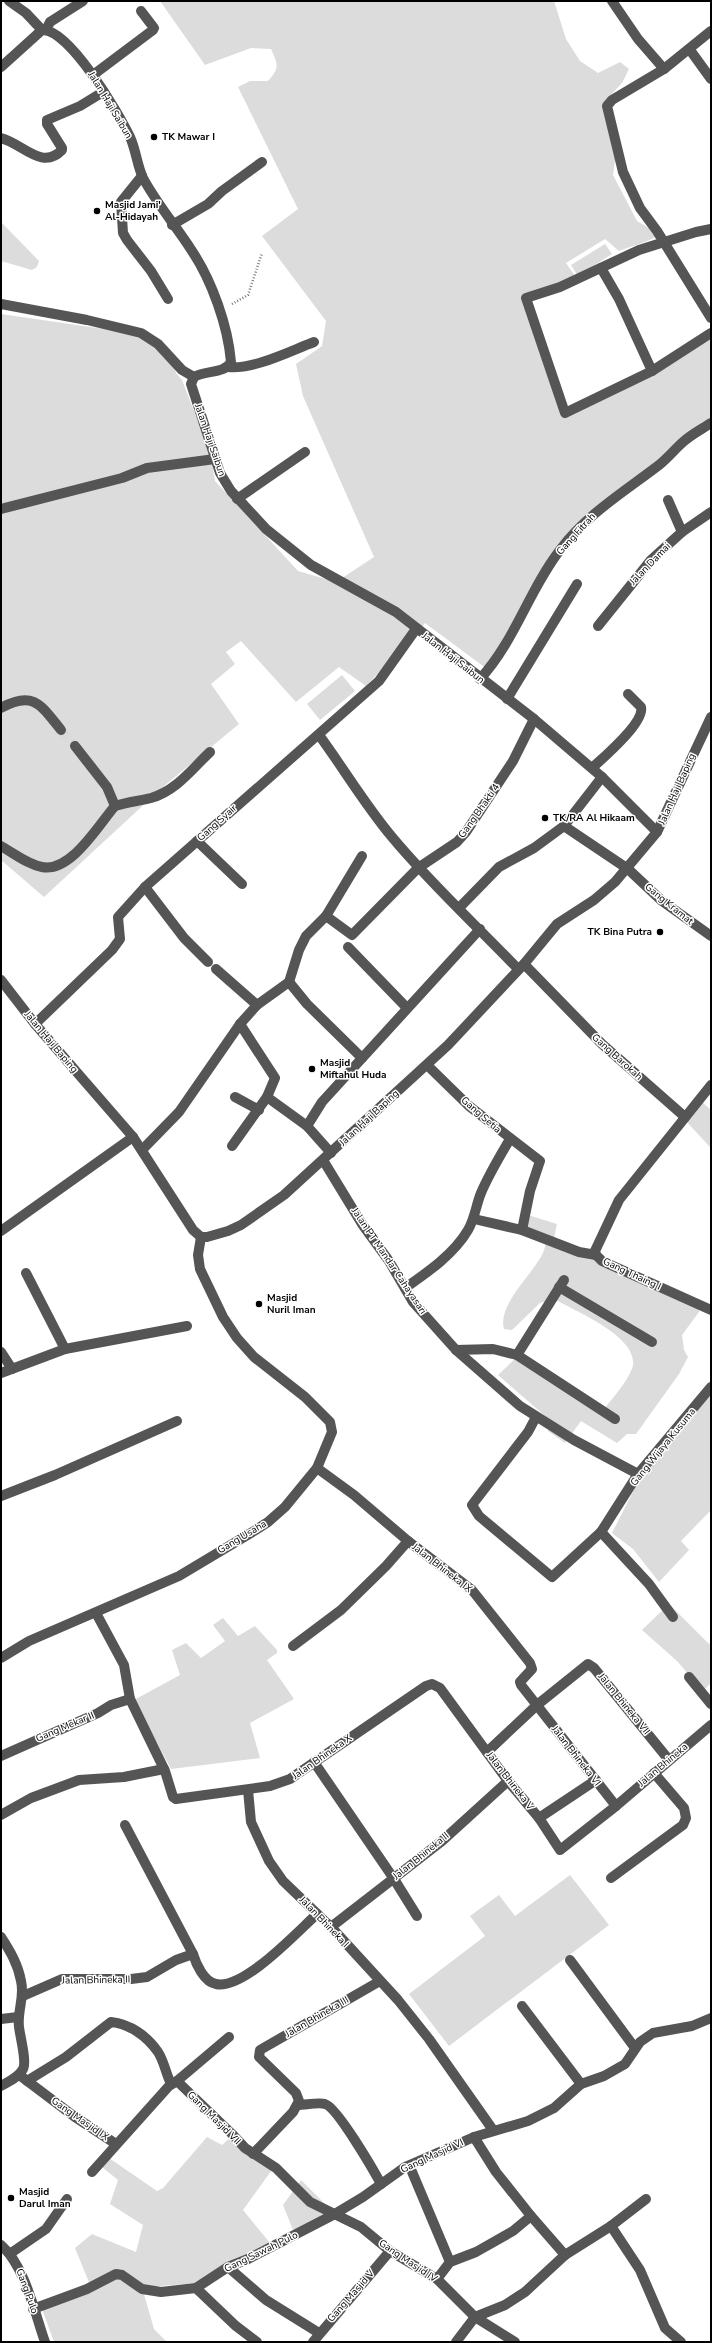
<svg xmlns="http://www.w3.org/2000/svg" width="712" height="2343" font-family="'Nunito Sans',sans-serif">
<rect width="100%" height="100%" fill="#fff"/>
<g fill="#dcdcdc">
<path d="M160 1H554L566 39 580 61 598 73 620 62 629 69 622 83 608 98 616 154 613 175 637 221 652 230 656 236C650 242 628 247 619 251L605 239 566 263 575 276 525 297 563 414 711 336V421L555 551 487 669 425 623 366 686 339 667 296 702 241 641 226 652 235 664 211 684 239 724 164 786 44 897 1 860V314L139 334 171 358 176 373 182 380 210 452 215 481 298 571 336 582 374 557 303 396 296 364 322 346 326 321 262 236 298 209 238 87 250 81H268C280 67 278 65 271 49L251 48 205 65Z"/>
<path d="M1 222 39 261 37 267 32 270 1 261Z"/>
<path d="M605 244 612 254 578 276 571 265Z"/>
<path d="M342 675 355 691 320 720 307 704Z"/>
<path d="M702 1102 711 1110V1151L710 1147 685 1120Z"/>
<path d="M528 1215 557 1224 554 1238 700 1304 699 1312 682 1335 684 1350 688 1357 679 1374 636 1434H627L617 1443 581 1421 565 1443 548 1431 551 1421 498 1375 517 1357 602 1411C611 1401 631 1377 633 1365 637 1336 575 1311 554 1299L540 1303 512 1330 504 1329C497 1305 533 1274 543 1253 545 1249 545 1243 547 1238L526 1227Z"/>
<path d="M709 1395 711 1396V1510L681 1541 689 1550 659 1582 633 1549 612 1533 641 1476Z"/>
<path d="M669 1604 709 1644 711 1642V1683L703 1691 677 1661 642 1630Z"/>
<path d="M223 1618 238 1636 255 1626 277 1650V1653L267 1660 294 1699 250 1723 260 1758 171 1769 134 1700 180 1675 172 1650 186 1643 201 1658 225 1641 213 1625Z"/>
<path d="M570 1875 609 1925 449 2046 409 1994 485 1936 470 1916 499 1895 515 1916Z"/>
<path d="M207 2137 222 2145 231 2137 254 2148 274 2167 243 2210 270 2243 293 2230 283 2205 301 2180 337 2216 198 2283 148 2287 144 2294 154 2329 167 2342H54L42 2309 93 2292 75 2248 92 2234 136 2252 143 2225 110 2204 118 2180 102 2167 109 2158 157 2191 163 2188Z"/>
</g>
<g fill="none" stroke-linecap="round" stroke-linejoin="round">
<path stroke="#d9d9d9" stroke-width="10" stroke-dasharray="10 5" stroke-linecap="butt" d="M61 730 75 746"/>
<path stroke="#777" stroke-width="2.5" stroke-dasharray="1 2" stroke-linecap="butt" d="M232 304 248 295 262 253"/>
<g stroke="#555" stroke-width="10">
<path d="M9 1 26 13 42 30"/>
<path d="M612 1 638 39 664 69"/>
<path d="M46 30 50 22 83 1"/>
<path d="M711 31 664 69 612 100 607 106 623 172 640 208 657 231 711 318"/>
<path d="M690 50 711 79"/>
<path d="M1 67 42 30C69 28 119 114 130 137 136 150 137 165 143 178 157 204 176 226 192 251 212 281 228 326 231 362 225 374 205 370 194 377L191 384 220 473 231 491 266 529 311 565 396 612 534 719 602 777 657 832"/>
<path d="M93 75 153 30 154 28 141 11"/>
<path d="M1 138C22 143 42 171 62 150V148L47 124V120L80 106 103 92"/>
<path d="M142 176 121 202 123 233 127 240 151 271 168 299"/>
<path d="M172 225 208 204 222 191 262 162"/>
<path d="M711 229 696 232 639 250 560 287 526 298 565 413 652 371 711 333"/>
<path d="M601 268 619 299 652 371"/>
<path d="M1 304 87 320 141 333 158 344 182 370 194 377"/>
<path d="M228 367C253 370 290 351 314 342"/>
<path d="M237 499 305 452"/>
<path d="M668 500 682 532"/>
<path d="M1 509 122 478 147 468 215 459"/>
<path d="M598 626 651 560 682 532 711 512"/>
<path d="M480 679C515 641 529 590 560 550 587 514 624 492 659 465 668 458 675 449 683 442 692 434 702 429 711 423"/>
<path d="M507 699 577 584"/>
<path d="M1 708C33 690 41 705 61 730"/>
<path d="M319 735C344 769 365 805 392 837 431 884 476 925 518 969"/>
<path d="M75 746 107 787 115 806"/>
<path d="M592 768C603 758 645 722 641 707L628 694"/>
<path d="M564 826 628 869 662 901 711 936"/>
<path d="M197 841 242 884"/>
<path d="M1 846C15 854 27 864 42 867 71 873 99 824 115 806 127 802 139 801 151 798 176 791 192 769 210 752"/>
<path d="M145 887 184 938 208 962"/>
<path d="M459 908 499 867 534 848 564 826 602 777"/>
<path d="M326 916 352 935 418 868 457 842 466 832 513 761 534 719"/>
<path d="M348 947 407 1008"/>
<path d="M524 964 602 1044 685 1117"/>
<path d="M216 969 257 1005"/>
<path d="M1 980 35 1024 133 1137 193 1230 201 1237H207L228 1231 241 1225 284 1195 448 1045 524 964 557 924 594 900 615 882 657 832 711 717"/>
<path d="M289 982 307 1004 362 1058"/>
<path d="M35 1024 112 950 120 939 118 917 145 887 379 681 416 629"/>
<path d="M240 1024 275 1078 267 1097 307 1126 331 1153"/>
<path d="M427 1065 469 1106 540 1161 530 1191 522 1230"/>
<path d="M711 1085 619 1200 595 1251 596 1255 602 1261 711 1310"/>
<path d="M235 1097 259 1110"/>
<path d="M307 1126 322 1102 480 929"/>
<path d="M232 1146 267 1097"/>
<path d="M142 1150 179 1112 240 1024 257 1005 289 982 299 950 306 936 326 916 362 856"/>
<path d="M323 1160 362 1224 389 1261 413 1302 456 1350 520 1406 574 1440 638 1474"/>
<path d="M474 1219 522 1230 579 1252 596 1255"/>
<path d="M1 1231 133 1137"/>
<path d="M26 1273 65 1349"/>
<path d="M559 1287 652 1342"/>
<path d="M405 1288C428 1272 454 1254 468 1230 475 1218 476 1205 481 1193 489 1174 500 1156 510 1139"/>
<path d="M456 1350 493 1349 517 1355 615 1419"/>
<path d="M1 1352 12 1369"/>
<path d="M517 1355 564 1280"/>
<path d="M1 1373 65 1349 187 1326"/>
<path d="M536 1417 528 1432 472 1505 479 1516 552 1577 601 1532 638 1474 711 1387"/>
<path d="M317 1468 354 1495 408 1541 472 1590 530 1663 532 1669 520 1682 521 1685 616 1806"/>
<path d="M1 1496 55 1475 177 1421"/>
<path d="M601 1532 649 1584 673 1617"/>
<path d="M96 1613 124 1665 130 1699"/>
<path d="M293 1646 341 1610 386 1566 408 1541"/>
<path d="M1 1658 29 1641 179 1576 254 1531 268 1522 285 1507 317 1468 332 1432 330 1422 305 1397 254 1357 237 1338 223 1317 200 1269 198 1255 201 1237"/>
<path d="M689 1677 711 1704"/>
<path d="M487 1752 537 1705 588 1664 594 1668 669 1760"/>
<path d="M1 1756 98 1713 111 1705 130 1699 165 1771 173 1797 176 1799 270 1786 290 1779 426 1686 432 1684 440 1688 508 1781 539 1818 560 1850 616 1806 711 1725"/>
<path d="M314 1762 394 1879 417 1916"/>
<path d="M248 1790 251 1822 269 1861 283 1881 331 1927 398 2000 429 2039 493 2130"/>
<path d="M1 1815 31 1798 79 1780 124 1777 164 1769"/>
<path d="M539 1818 596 1780"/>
<path d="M125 1825 193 1954"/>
<path d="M611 1878 683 1825 686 1818 684 1808 654 1773"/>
<path d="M331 1927 442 1841 508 1781"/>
<path d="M1 1937C10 1951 18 1964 21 1981 25 1997 17 2011 19 2027 20 2036 27 2062 23 2069 19 2077 8 2082 1 2086"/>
<path d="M570 1960 635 2048"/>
<path d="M23 1996 62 1979H131L147 1977 176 1960 193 1954C196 1964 204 1982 216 1984 244 1990 298 1931 317 1914"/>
<path d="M522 2006 581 2084"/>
<path d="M1 2019 18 2017"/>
<path d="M22 2077 75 2117 116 2144"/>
<path d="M27 2081 66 2057 111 2022C130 2024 147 2036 158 2052 164 2061 166 2074 171 2084"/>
<path d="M177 2081 229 2037"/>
<path d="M298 2105C305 2105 319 2102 325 2104 337 2107 374 2171 381 2184"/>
<path d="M474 2137 496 2172 531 2216"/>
<path d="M253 2154 293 2112 299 2101 296 2093 259 2057 260 2050 380 1981"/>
<path d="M410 2167 450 2262"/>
<path d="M92 2172 169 2086 177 2081 232 2134 245 2148 276 2168 310 2202 361 2227 390 2251 437 2279 475 2317 515 2342"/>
<path d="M611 2226 640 2270 665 2328 681 2342"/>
<path d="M1 2245C25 2266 34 2311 45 2342"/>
<path d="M11 2253 46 2229 67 2199"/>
<path d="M565 2255 611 2226 646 2199"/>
<path d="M228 2267 266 2300 319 2333"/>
<path d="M437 2279 450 2262 476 2252 513 2231 531 2216 565 2255 525 2292 505 2305 475 2317"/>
<path d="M196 2288 236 2326 257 2342"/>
<path d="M33 2309 87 2289 116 2274 122 2275 142 2289 161 2292 196 2288 228 2267 248 2259 333 2215 363 2197 405 2167 474 2137 528 2121 554 2108 581 2084 604 2076 625 2064 640 2042 653 2033 692 2026 711 2018"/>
<path d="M313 2342 390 2251"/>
<path d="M456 2342 475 2317"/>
</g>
</g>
<g fill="#000" stroke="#fff" stroke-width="1.5">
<circle cx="154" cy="137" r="4"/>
<circle cx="97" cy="211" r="4"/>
<circle cx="545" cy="818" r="4"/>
<circle cx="660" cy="932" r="4"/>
<circle cx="312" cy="1069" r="4"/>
<circle cx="259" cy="1304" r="4"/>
<circle cx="11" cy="2198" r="4"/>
</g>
<g text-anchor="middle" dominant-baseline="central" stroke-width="3" stroke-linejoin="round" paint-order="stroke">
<g font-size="10" fill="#000" stroke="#fff">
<text transform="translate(110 105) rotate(59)">Jalan Haji Saibun</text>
<text transform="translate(210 440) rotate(71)">Jalan Haji Saibun</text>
<text transform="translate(576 534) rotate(-48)">Gang Fitrah</text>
<text transform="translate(650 564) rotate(-46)">Jalan Damai</text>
<text transform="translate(453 658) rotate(38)">Jalan Haji Saibun</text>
<text transform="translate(677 789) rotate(-66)">Jalan Haji Baping</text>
<text transform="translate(479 811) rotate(-55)">Gang Bhakti 4</text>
<text transform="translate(217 823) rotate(-42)">Gang Syair</text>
<text transform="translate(669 904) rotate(39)">Gang Kramat</text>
<text transform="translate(51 1042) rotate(50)">Jalan Haji Baping</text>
<text transform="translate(617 1057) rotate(42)">Gang Barokah</text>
<text transform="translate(481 1115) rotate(41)">Gang Setia</text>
<text transform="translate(369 1118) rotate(-43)">Jalan Haji Baping</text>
<text transform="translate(389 1261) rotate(56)">Jalan PT Mandar Cahayasari</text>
<text transform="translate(632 1274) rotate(25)">Gang Thaing I</text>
<text transform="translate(663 1447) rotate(-51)">Gang Wijaya Kusuma</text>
<text transform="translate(242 1537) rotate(-31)">Gang Usaha</text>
<text transform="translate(442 1568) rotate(38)">Jalan Bhineka IX</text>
<text transform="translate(624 1704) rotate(51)">Jalan Bhineka VII</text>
<text transform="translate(65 1727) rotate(-23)">Gang Mekar II</text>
<text transform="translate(576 1756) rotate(52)">Jalan Bhineka VI</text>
<text transform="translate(322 1757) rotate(-35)">Jalan Bhineka X</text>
<text transform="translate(663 1765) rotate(-40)">Jalan Bhineka</text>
<text transform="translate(510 1781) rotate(52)">Jalan Bhineka V</text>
<text transform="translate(421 1856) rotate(-39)">Jalan Bhineka II</text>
<text transform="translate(324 1922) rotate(46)">Jalan Bhineka I</text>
<text transform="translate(96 1980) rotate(-1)">Jalan Bhineka II</text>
<text transform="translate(317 2017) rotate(-30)">Jalan Bhineka III</text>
<text transform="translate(214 2118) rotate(45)">Gang Masjid VII</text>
<text transform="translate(80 2119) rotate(35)">Gang Masjid IX</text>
<text transform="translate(432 2156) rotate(-25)">Gang Masjid VI</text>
<text transform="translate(261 2252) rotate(-26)">Gang Sawah Pulo</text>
<text transform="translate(408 2261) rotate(34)">Gang Masjid IV</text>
<text transform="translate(27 2291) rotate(70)">Gang Pulo</text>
<text transform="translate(351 2296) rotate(-49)">Gang Masjid V</text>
</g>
<g font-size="10" font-weight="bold" fill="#000" stroke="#fff" text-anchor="start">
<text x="162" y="137">TK Mawar I</text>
<text x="105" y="205">Masjid Jami'<tspan x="105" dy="12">Al-Hidayah</tspan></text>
<text x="553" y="818">TK/RA Al Hikaam</text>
<text x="652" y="932" text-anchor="end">TK Bina Putra</text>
<text x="320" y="1063">Masjid<tspan x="320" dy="12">Miftahul Huda</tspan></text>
<text x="267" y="1298">Masjid<tspan x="267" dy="12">Nuril Iman</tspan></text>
<text x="19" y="2192">Masjid<tspan x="19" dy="12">Darul Iman</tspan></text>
</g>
</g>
<rect width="712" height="2343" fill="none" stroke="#000000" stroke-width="4"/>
</svg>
